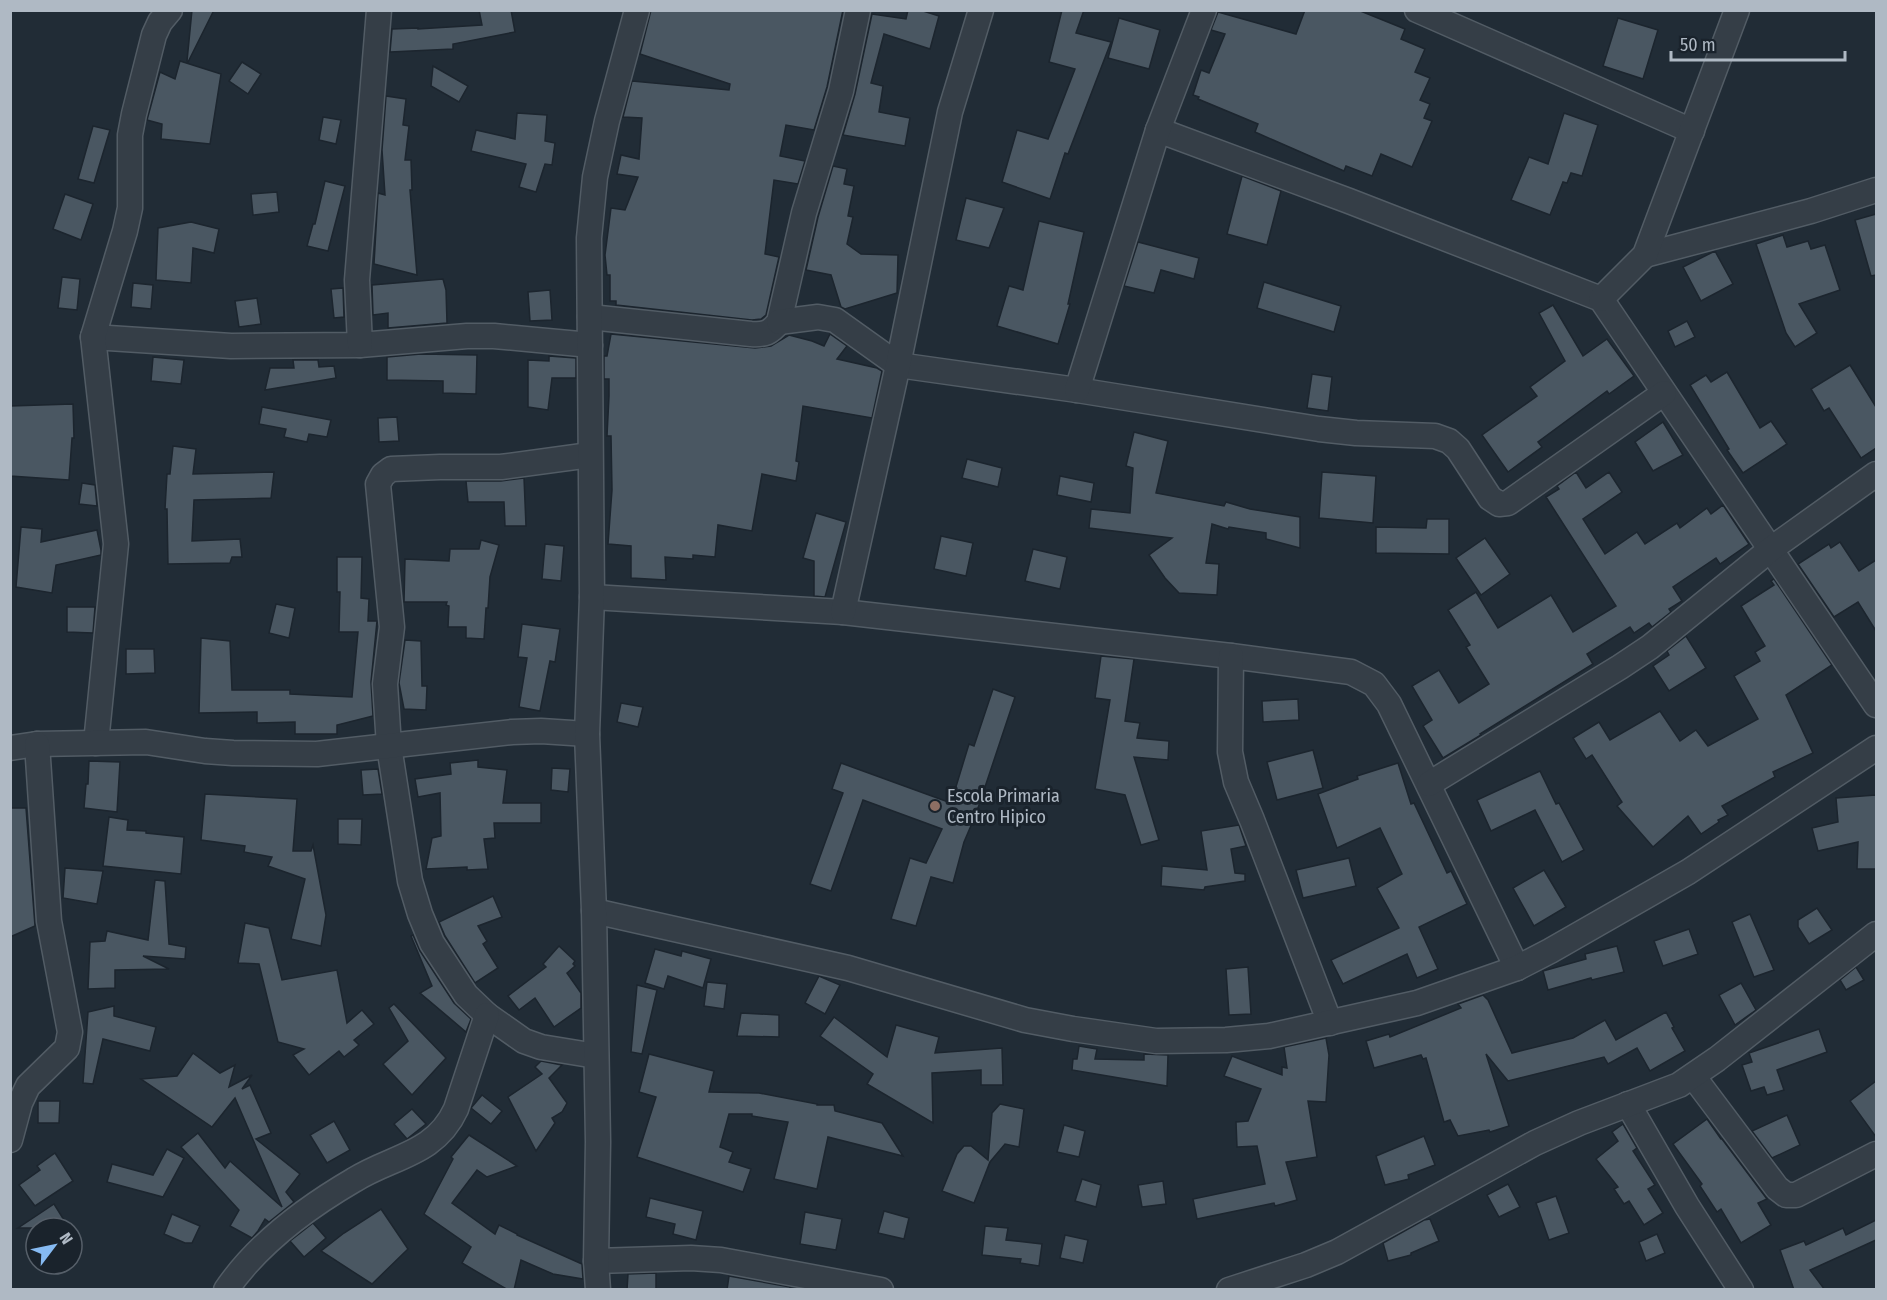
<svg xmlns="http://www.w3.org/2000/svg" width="1887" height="1300" font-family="'Fira Sans Condensed',sans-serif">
<rect width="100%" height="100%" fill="#212c36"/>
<g fill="#4a5762" stroke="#1c252e" stroke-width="1.5">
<path d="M192 10H214L188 62 187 61Z"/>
<path d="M479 10H511L515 32 453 44V49L390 52 392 29 418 28V29L482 25Z"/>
<path d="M651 10H843L827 87 814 130 786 125 780 156 805 161 798 184 774 180 765 254 779 257 766 315 761 319 752 320 616 305V301H610V275H607L605 255 611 208 625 210 638 177 617 174 621 155 639 159 642 118 623 117 632 81 729 90 730 84 640 54Z"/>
<path d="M908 10H920L939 16 930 49 884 34 871 83 883 86 879 112 910 118 905 146 843 135 855 94 872 14 906 19Z"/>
<path d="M1062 10H1084L1076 33 1111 42 1068 154 1065 153 1050 199 1002 182 1017 130 1048 139 1075 69 1049 62Z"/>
<path d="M1305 10H1358L1405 29 1401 39 1425 49 1415 72 1430 78 1420 100 1430 104 1424 118 1432 121 1412 167 1381 154 1372 176 1346 166 1344 171 1255 132 1258 124 1198 99 1199 97 1193 95 1201 70 1209 73 1225 34 1211 30 1218 12 1296 34Z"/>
<path d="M1119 18 1160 30 1149 69 1108 58Z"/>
<path d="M1618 18 1658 30 1643 79 1603 66Z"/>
<path d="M180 61 221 74 210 144 161 139 162 124 147 120 160 72 175 79Z"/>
<path d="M242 62 261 74 248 94 229 81Z"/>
<path d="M433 66 468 86 459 102 431 86Z"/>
<path d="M386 96 406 99 403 125 409 126 405 160H411L412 190H410L417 275 374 264 378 193 385 195 382 150Z"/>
<path d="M517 113 547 115 545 141 555 143 552 165 545 164 536 192 519 187 526 164 471 151 476 130 515 139Z"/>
<path d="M1564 113 1598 125 1582 176 1571 173 1567 183 1563 182 1550 215 1511 200 1529 157 1548 164Z"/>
<path d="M323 117 341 120 336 144 319 140Z"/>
<path d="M93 126 110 130 94 183 78 179Z"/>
<path d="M833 166 847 169 844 184 854 186 848 216 853 217 847 244 861 254 898 255 897 293 845 309 841 307 831 275 806 270 818 217Z"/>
<path d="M1242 176 1281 191 1267 245 1227 234Z"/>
<path d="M325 181 345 186 328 251 307 246 313 224H315Z"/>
<path d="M277 192 279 212 253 215 251 194Z"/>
<path d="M65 194 93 204 81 240 53 229Z"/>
<path d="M966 198 1004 208 989 248 956 240Z"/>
<path d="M1876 214V275L1871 276 1855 220Z"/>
<path d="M1039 221 1084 232 1068 304H1070L1058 344 997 326 1009 286 1023 290Z"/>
<path d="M191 222 219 229 214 253 193 248 191 283 156 280 158 228Z"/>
<path d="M1783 235 1787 247 1808 241 1811 249 1825 245 1840 290 1799 304 1817 333 1795 347 1786 333 1756 244Z"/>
<path d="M1138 242 1199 258 1194 279 1161 270 1154 293 1124 286Z"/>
<path d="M1715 251 1733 284 1701 301 1683 267Z"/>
<path d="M62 277 80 279 77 310 58 308Z"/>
<path d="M443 279 446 290 447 323 388 328V313L373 315 372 285Z"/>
<path d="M1264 282 1341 306 1334 332 1257 308Z"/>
<path d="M133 283 153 285 151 309 131 307Z"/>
<path d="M343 288 344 317 334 318 331 289Z"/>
<path d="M550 290 552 320 530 321 528 292Z"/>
<path d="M257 298 261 324 239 327 235 301Z"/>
<path d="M1553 305 1583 356 1607 339 1634 376 1609 394 1607 391 1538 442 1542 447 1508 472 1482 435 1537 396 1530 387 1565 361 1539 313Z"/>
<path d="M1687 321 1695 337 1675 347 1668 331Z"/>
<path d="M611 334 755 348 771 346 789 335 812 341 824 346 830 334 847 346 837 359 877 368 882 371 872 418 803 406 796 461 799 462 796 481 762 474 752 531 718 525 715 557 693 555V559L665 557 666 580 631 578V546L608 544 612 490 611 436H607L609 396V379H604V356H607Z"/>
<path d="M421 354 477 355 476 394 443 393V381L387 380V357Z"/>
<path d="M549 356 576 358V378H552L548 410 528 407V360L549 361Z"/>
<path d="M153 357 184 360 181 384 151 381Z"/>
<path d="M293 360H318L319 367 334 366 336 378 265 390 270 368H294Z"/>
<path d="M1850 365 1876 407V448L1861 458 1829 408 1824 411 1811 389Z"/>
<path d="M1727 372 1760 428 1771 421 1787 444 1743 473 1727 450 1729 449 1690 385 1706 375 1711 382Z"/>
<path d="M1312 374 1332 377 1328 411 1307 408Z"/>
<path d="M73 404 74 438H72L69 480 10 476V406Z"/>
<path d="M262 407 331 420 327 437 309 434 307 442 284 437 286 429 259 424Z"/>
<path d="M397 417 399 441 379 442 378 418Z"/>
<path d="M1663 422 1683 455 1653 471 1635 442Z"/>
<path d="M1134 432 1168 441 1156 493 1224 506 1226 502 1250 509 1300 517V548L1266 539V533L1229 527 1228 529 1212 524 1206 563 1219 564 1217 595 1179 593 1165 578 1149 555 1172 538 1089 528 1091 509 1130 513 1133 468 1126 466Z"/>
<path d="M173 446 196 449 193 474 274 472 271 498 194 500 192 541 240 539 242 557H232L230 563 168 564 167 509H165L167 474H170Z"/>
<path d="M967 459 1002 468 998 487 962 478Z"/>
<path d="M1322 472 1376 476 1373 523 1319 518Z"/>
<path d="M1576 472 1586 488 1609 472 1622 492 1583 519 1605 554 1637 532 1645 544 1677 523 1680 528 1707 508 1711 514 1723 505 1749 544 1720 564 1716 558 1673 587 1682 601 1669 609 1671 612 1652 627 1649 623 1634 633 1630 627 1587 654 1593 664 1480 734 1481 735 1443 758 1423 726 1432 720 1412 686 1439 670 1459 703 1489 684 1466 647 1470 645 1448 610 1476 592 1498 628 1551 595 1573 632 1616 606 1546 497 1559 489 1557 486Z"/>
<path d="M1060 476 1094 483 1091 502 1057 495Z"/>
<path d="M524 478 526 526H505L504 502H468L466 481H501Z"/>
<path d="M82 483 95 485 97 506 79 504Z"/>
<path d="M816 513 846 522 825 597 814 596V561L803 558Z"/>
<path d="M1427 519H1449V554L1376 553V527L1426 528Z"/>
<path d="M21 527 42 529 41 542 97 530 101 550V555L56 565 52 593 16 587Z"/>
<path d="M941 536 973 543 966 576 934 569Z"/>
<path d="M1485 538 1510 574 1481 595 1456 558Z"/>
<path d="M481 540 499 545 490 577 488 608H486L484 639 466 638V627H448L449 606 446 605 447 602H404L405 559 449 561 450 549H479Z"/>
<path d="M1840 542 1859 571 1876 560V631L1858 602 1834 617 1798 564 1829 544 1831 548Z"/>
<path d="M545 544 564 546 561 581 542 579Z"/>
<path d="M1033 549 1067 557 1060 589 1025 581Z"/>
<path d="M337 557H362L361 598 369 599 368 621H377L371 682 373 716 337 725V734H295V722L257 723V712L199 713 201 638 230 641 232 690H290V694L352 697 358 632H339L340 592H337Z"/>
<path d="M1774 579 1832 665 1786 695 1813 753 1773 772 1775 777 1722 806 1728 815 1718 820 1719 822 1701 834 1688 816 1653 847 1617 806 1622 802 1592 755 1586 759 1573 738 1599 722 1610 740 1660 711 1680 741 1696 730 1708 746 1758 719 1734 676 1760 661 1755 652 1765 646 1741 606 1774 585 1771 581Z"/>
<path d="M276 604 295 608 289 638 269 633Z"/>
<path d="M67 607H95L93 633 67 632Z"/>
<path d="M522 624 560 629 555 662 550 661 540 711 519 707 527 658 518 657Z"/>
<path d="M1686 636 1706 668 1669 691 1653 666 1669 655 1667 651Z"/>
<path d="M405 640 421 641 422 686H427L426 710 404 709 399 683Z"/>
<path d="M126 649H154L155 673 126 674Z"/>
<path d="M1101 656 1134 659 1125 721 1140 723 1137 738 1169 741 1168 760 1134 757 1159 840 1141 845 1125 795 1095 789 1110 700 1095 698Z"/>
<path d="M993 689 1015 697 976 814 964 842 953 883 931 877 916 926 891 919 910 858 926 863 942 829 863 800 831 891 810 884 843 793 832 789 841 763 951 803 969 744 974 746Z"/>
<path d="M1298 699 1299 720 1263 722 1262 701Z"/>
<path d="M621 703 643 707 638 727 617 722Z"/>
<path d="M1313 750 1323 788 1277 800 1267 762Z"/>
<path d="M478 760V767L507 770 503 803H541V823H494L495 838 484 839 488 869 467 870V867L426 869 432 838 441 836 440 793 418 797 415 779 451 774 450 763Z"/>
<path d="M89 761 120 762 117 812 84 808 86 784H88Z"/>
<path d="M1398 763 1411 804 1414 803 1447 873 1451 871 1467 904 1419 927 1438 969 1417 978 1407 954 1343 984 1331 960 1399 928 1377 888 1402 874 1380 828 1337 848 1318 794 1358 779 1357 776Z"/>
<path d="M552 768 570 769 568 792 551 790Z"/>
<path d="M378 769 382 794 363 795 361 770Z"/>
<path d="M1540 771 1556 804 1559 803 1584 850 1562 862 1535 810 1491 831 1477 800Z"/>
<path d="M205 794 297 799 293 851H311L313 845 326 915 321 946 291 939 305 879 268 866 272 857 244 852 245 846 201 840Z"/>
<path d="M1876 795V869H1857L1858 842 1818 851 1812 828 1838 822 1836 798Z"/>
<path d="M10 808H26L35 926 10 937Z"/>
<path d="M109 817 128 820 127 830 146 831V833L184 837 181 874 103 866Z"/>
<path d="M338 819H362L361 845 338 844Z"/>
<path d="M1239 825 1246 846 1231 849 1235 873 1245 874V881L1205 887 1204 890 1161 886 1162 866 1207 870 1201 831Z"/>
<path d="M1349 858 1356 886 1303 898 1296 870Z"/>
<path d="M65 868 103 871 97 904 63 898Z"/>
<path d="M1544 870 1566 907 1534 926 1513 888Z"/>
<path d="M155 880 165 881 169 944 186 947 185 959 143 956 169 969 115 970V988L88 989 90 942 105 941 107 931 148 940Z"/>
<path d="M493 896 502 917 478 926 487 941 483 944 498 968 475 983 445 936 439 922Z"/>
<path d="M1817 908 1832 930 1809 944 1798 927V920Z"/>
<path d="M1750 914 1774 970 1754 977 1732 922Z"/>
<path d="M245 923 269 928 282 980 337 970 347 1023 362 1010 374 1024 354 1040 359 1045 344 1057 339 1051 309 1075 293 1055 304 1049 278 1042 259 964 238 963Z"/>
<path d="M1689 929 1698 954 1663 966 1654 941Z"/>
<path d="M413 935 420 951 454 1003 471 1019 466 1032 420 993 432 986 411 936Z"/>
<path d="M559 946 575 961 573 964 575 966 567 973 581 993V1008L554 1027 535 998 519 1010 508 996 546 967 543 964Z"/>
<path d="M1617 946 1624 972 1592 980 1591 978 1548 990 1543 971 1586 959 1585 954Z"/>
<path d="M655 949 681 956 682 951 711 959 703 988 668 976 664 989 645 983Z"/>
<path d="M1248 967 1251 1014 1229 1015 1226 969Z"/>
<path d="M1856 967 1864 980 1846 990 1840 980Z"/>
<path d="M819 976 840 985 825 1014 805 1003Z"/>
<path d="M707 982 727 984 724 1009 704 1006Z"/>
<path d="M1741 983 1756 1010 1735 1025 1719 995Z"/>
<path d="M637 985 657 990 642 1054 631 1052Z"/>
<path d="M1483 995 1488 1000 1512 1053 1573 1038 1605 1020 1616 1040 1666 1012 1674 1027 1672 1028 1685 1051 1650 1071 1637 1048 1608 1064 1604 1057 1508 1081 1486 1054 1509 1126 1490 1132 1489 1130 1458 1136 1450 1120 1444 1122 1426 1058 1423 1059 1421 1055 1374 1068 1366 1041 1389 1034 1390 1037 1461 1008 1458 1004Z"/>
<path d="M394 1004 446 1058 412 1095 383 1064 408 1041 389 1008Z"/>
<path d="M114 1006V1016L156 1027 150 1051 103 1039 93 1084 83 1083 88 1012Z"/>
<path d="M741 1013 779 1015V1037L737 1036Z"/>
<path d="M834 1017 887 1057 896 1025 939 1037 935 1053 1002 1048 1003 1085H981V1070L932 1073 933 1123 867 1084 873 1074 820 1036Z"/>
<path d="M1819 1029 1827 1052 1777 1070 1784 1090 1767 1095 1764 1087 1751 1091 1742 1065 1752 1062 1749 1053Z"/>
<path d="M1326 1038 1329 1055 1326 1102 1308 1101 1317 1157 1286 1162 1297 1200 1275 1206 1274 1203 1197 1219 1193 1199 1265 1184 1257 1146 1237 1147 1236 1122 1248 1121 1261 1089 1224 1076 1232 1056 1282 1075V1067L1287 1068 1284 1047Z"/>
<path d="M1079 1046 1097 1049 1095 1059 1144 1060V1054L1168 1055 1167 1086 1072 1070 1073 1059H1077Z"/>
<path d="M193 1053 220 1073 235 1065 229 1087 252 1075 242 1089 250 1085 271 1133 256 1139 300 1174 286 1192 294 1202 269 1222 265 1219 258 1231 252 1238 230 1226 239 1210 181 1147 198 1133 225 1168 230 1161 282 1207 235 1098 212 1127 141 1079 177 1076Z"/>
<path d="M649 1054 714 1071 709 1092 759 1093 817 1104V1105H834L835 1111 882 1123 903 1156 828 1137 817 1189 774 1179 788 1122 752 1116V1114H729L720 1147 733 1152 729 1162 751 1169 743 1192 637 1157 656 1097 639 1092Z"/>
<path d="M541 1061 562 1065 549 1078 567 1103 562 1112 552 1118 555 1123 536 1151 508 1097 542 1074 535 1067Z"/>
<path d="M1876 1081V1137L1850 1101Z"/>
<path d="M482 1095 502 1111 491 1124 471 1108Z"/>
<path d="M38 1101H60L59 1123H38Z"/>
<path d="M1000 1104 1024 1109 1019 1147 1005 1144 990 1162 974 1203 942 1191 957 1154 964 1146H971L988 1160 992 1113Z"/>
<path d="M412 1109 426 1124 407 1139 394 1124Z"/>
<path d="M1787 1115 1800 1145 1772 1158 1752 1131Z"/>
<path d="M1707 1119 1721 1139H1722L1767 1199 1758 1203 1771 1225 1741 1243 1721 1209 1717 1212 1700 1186 1702 1184 1673 1144Z"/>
<path d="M334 1121 350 1150 327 1163 310 1135Z"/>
<path d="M1623 1124 1637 1148 1633 1151 1655 1185 1648 1189 1663 1213 1644 1225 1629 1201 1624 1204 1614 1189 1618 1187 1596 1159 1618 1141 1612 1132Z"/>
<path d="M1064 1125 1085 1131 1079 1157 1057 1152Z"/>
<path d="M469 1135 517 1166 487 1177 477 1170 452 1203 495 1234 499 1225 517 1234V1235L582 1264 583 1279 553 1274 521 1260 514 1290H508L462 1263 471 1247 424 1214 453 1159 451 1157Z"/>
<path d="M1424 1136 1435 1165 1408 1175 1409 1179 1385 1185 1376 1156Z"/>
<path d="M167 1149 184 1158 163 1197 107 1182 112 1164 153 1175Z"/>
<path d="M55 1153 73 1181 35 1206 19 1185 40 1170 37 1166Z"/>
<path d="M1082 1179 1101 1185 1096 1207 1075 1201Z"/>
<path d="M1163 1181 1166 1204 1142 1207 1138 1185Z"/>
<path d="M1508 1184 1520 1207 1499 1217 1487 1195Z"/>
<path d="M1556 1196 1569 1233 1549 1240 1536 1203Z"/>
<path d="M650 1198 703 1211 696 1240 673 1234 675 1224 646 1217Z"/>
<path d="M54 1204 64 1220 53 1228H18Z"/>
<path d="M381 1209 408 1249 372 1284 321 1251 344 1233Z"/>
<path d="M884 1211 909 1218 904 1239 878 1233Z"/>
<path d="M805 1212 842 1219 836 1250 800 1244Z"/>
<path d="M172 1214 200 1226 192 1243H185L164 1234Z"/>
<path d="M1430 1219 1439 1241 1411 1253V1255L1388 1261 1383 1243 1424 1220Z"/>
<path d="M1876 1220V1240L1810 1270 1825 1290H1794L1780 1250 1804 1241 1806 1245 1843 1228 1846 1235Z"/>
<path d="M313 1223 326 1238 304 1257 290 1241Z"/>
<path d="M985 1226 1008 1228 1006 1240 1042 1244 1039 1266 1020 1263 1021 1259 982 1255Z"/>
<path d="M1657 1234 1665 1253 1646 1261 1639 1242Z"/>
<path d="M1065 1235 1088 1240 1083 1263 1060 1258Z"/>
<path d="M656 1273V1290H627L628 1274Z"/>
<path d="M729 1276 790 1287V1290H727Z"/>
</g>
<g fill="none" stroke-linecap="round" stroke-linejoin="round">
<defs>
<g id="street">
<path d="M1417 10 1692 131"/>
<path d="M1158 130 1349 201 1601 299 1876 705"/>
<path d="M1645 255 1811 211 1876 190"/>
<path d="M1601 299 1645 255 1737 10"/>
<path d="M590 317 751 334C765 335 770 333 779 322L804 213 841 91 858 10"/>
<path d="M779 322 818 317 835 320 898 365 1077 390 1319 429 1356 433 1435 436 1449 441 1458 449 1490 498 1499 504 1508 503 1664 393"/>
<path d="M93 337 231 346 360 345 467 336H494L590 345"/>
<path d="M360 345 357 280 379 10"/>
<path d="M1077 390 1158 130 1204 10"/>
<path d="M590 455 501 467H440L391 469 383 475 378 484 392 627 385 684 389 746 410 881 420 914 432 943 466 995 487 1015 524 1041 541 1047 596 1056"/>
<path d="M592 597 843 612 1231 656 1351 672 1374 684 1389 704 1517 968"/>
<path d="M843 612 898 365 950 112 981 10"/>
<path d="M1231 656 1230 752 1236 782 1252 820 1330 1023"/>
<path d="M96 743 116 544 93 337 125 231 130 208V135L134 114 154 35 160 22 170 10"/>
<path d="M10 748 37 744 146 742 205 751 233 753 317 754 512 732 541 731 587 734"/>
<path d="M1429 784 1620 667 1650 647 1771 549 1876 474"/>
<path d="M594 911 848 968 1025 1020 1073 1029 1156 1041 1226 1040 1269 1036 1417 1003 1517 968 1550 951 1688 872 1876 748"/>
<path d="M1693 1076 1777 1188 1786 1195H1796L1876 1154"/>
<path d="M1628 1104 1687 1206 1741 1290"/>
<path d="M10 1140 20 1103 28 1086 67 1048 70 1032 49 921 37 744"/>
<path d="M596 1261 691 1258 721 1260 881 1290"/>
<path d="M226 1290C258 1243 306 1208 354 1180 392 1156 435 1155 456 1109L487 1015"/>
<path d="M598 1290 596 1261 598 1142 594 911 587 734 592 597 589 238 595 177 607 121 637 10"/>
<path d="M1229 1290 1306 1265 1337 1252 1535 1143 1579 1123 1679 1085 1717 1059 1876 934"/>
</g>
</defs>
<use href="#street" stroke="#525c65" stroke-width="27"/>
<use href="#street" stroke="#353e47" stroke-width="24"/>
</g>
<circle fill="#8d6e63" stroke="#1a232c" stroke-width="2" cx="935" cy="806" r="6"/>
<g text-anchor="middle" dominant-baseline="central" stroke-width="6" stroke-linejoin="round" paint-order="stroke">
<g font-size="18" fill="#afb9c4" stroke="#1a232c" text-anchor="start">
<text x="947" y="796">Escola Primaria<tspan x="947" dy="21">Centro Hipico</tspan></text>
</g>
</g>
<rect width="1887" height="1300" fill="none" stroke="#afb9c4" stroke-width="24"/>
<g transform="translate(54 1246) rotate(58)"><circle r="28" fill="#1a232c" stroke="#565f69" stroke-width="1.5"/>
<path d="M0-4.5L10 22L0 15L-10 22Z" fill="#86baf2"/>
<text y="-9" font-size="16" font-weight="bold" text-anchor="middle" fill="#afb9c4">N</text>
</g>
<path d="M1671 51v9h174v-9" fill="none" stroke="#afb9c4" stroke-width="3"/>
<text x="1680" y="51" font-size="18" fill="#afb9c4" stroke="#1a232c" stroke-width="4.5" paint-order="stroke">50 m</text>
</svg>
